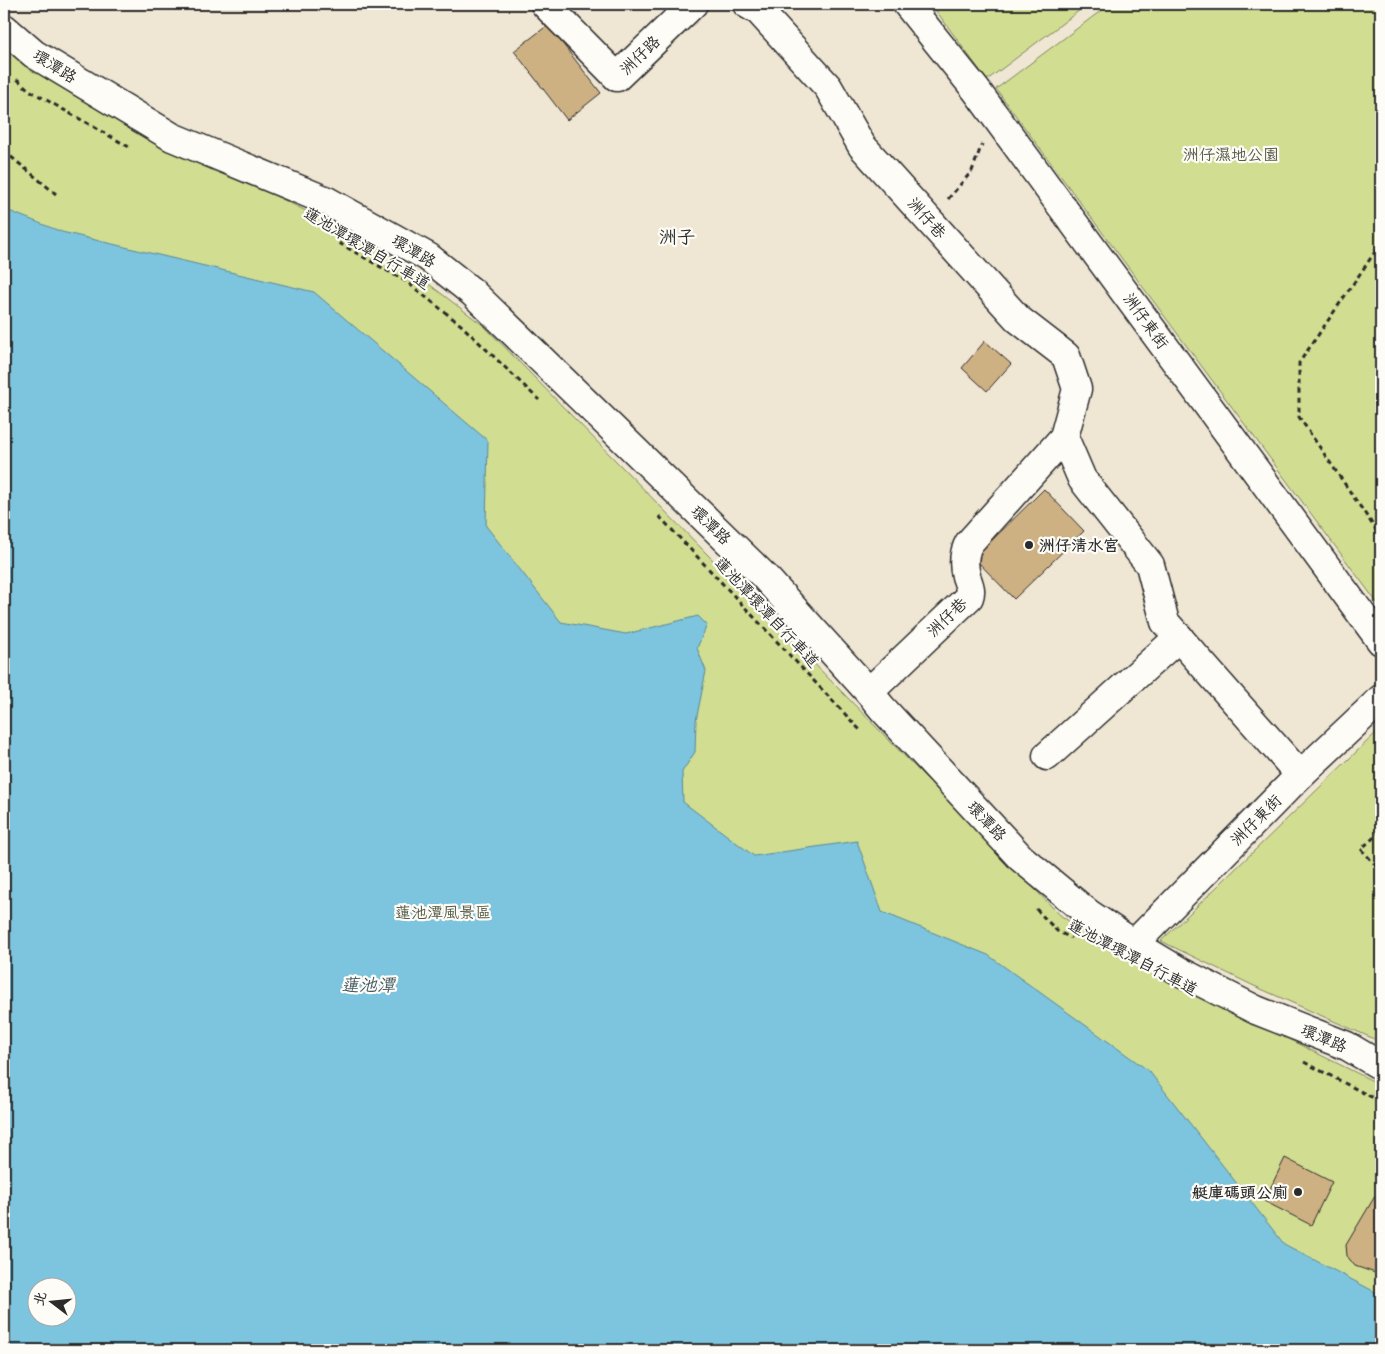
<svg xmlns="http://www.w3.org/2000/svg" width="1385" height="1354" font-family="Itim,'LXGW WenKai TC',sans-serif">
<rect width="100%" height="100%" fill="#efe6d4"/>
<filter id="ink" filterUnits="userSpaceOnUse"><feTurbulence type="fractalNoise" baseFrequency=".02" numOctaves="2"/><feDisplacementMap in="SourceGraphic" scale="10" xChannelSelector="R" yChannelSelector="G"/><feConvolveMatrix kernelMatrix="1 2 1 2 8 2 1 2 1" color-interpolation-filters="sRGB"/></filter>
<g filter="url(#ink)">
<g fill="#d1de91" stroke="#7e845e" fill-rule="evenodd">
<path d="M931 4H1088L987 80Z"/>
<path d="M1110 4H1381V608L996 89Z"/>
<path d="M4 41 254 185 384 250 484 326 1060 915 1113 952 1381 1085V1350H4ZM38 1286H68V1316H38Z"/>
<path d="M1381 728V1042L1252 985 1161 941Z"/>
</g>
<path fill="#7dc4de" stroke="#5c8796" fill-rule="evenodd" d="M4 209 62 232 314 292 488 441 486 526 561 622 626 634 698 616 707 625 697 648 706 671 696 721 695 752 682 772 683 802 754 856 857 841 882 912 988 955 1149 1071 1284 1244 1381 1295V1350H4ZM38 1286H68V1316H38Z"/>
<g fill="#ceb183" stroke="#2b2b2b">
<path d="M548 25 601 93 567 120 514 51Z"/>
<path d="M985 341 1011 364 987 391 962 368Z"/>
<path d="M1044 489 1084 531 1014 599 974 558Z"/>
<path d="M1285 1158 1332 1182 1311 1225 1264 1201Z"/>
<path d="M1381 1186V1275L1355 1266 1347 1256 1346 1245Z"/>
</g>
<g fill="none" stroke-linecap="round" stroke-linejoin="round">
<defs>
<g id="minor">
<path d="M545 4 617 77 693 4"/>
<path d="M747 4 759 11 828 87 862 146 1018 319 1066 356 1077 389 1064 437 1082 479 1150 565 1165 622 1300 775"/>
<path d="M907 4 976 90 1381 641"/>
<path d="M4 28 34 54 172 137 327 201 428 257 472 292 764 576 869 692 882 708 1021 858 1089 914 1134 944 1181 972 1256 1010 1347 1046 1381 1066"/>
<path d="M869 692 969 597C972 589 968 583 966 576 963 564 963 554 969 543L1064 437"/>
<path d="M1047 756 1179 637"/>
<path d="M1134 944 1300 775 1381 699"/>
</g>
</defs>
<use href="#minor" stroke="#2b2b2b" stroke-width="31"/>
<g stroke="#2b2b2b" stroke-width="3" stroke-dasharray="5 4" stroke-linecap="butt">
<path d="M17 79 29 90 129 147"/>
<path d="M4 151 56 194"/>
<path d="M948 199 972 171 982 144"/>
<path d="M339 243 407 282 461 325 539 400"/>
<path d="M1381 243 1299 363V417L1381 537"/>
<path d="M659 516 860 730"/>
<path d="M1381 831 1361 849 1381 871"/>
<path d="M1036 909 1057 931 1071 938"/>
<path d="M1304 1062 1381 1102"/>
</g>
<use href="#minor" stroke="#fdfcf7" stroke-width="28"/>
</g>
</g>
<g fill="#2b2b2b" stroke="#fdfcf7" stroke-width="2">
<circle cx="1029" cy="545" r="5"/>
<circle cx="1298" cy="1192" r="5"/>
</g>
<g text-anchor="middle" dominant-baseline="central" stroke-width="4.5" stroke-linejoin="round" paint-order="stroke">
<g font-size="16" fill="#2b2b2b" stroke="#fdfcf7">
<text transform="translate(640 55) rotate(-44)">洲仔路</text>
<text transform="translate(55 66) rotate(32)">環潭路</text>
<text transform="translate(927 218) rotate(48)">洲仔巷</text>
<text transform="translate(367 248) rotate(31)">蓮池潭環潭自行車道</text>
<text transform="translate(414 251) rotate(31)">環潭路</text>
<text transform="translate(1146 321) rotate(54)">洲仔東街</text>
<text transform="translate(711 525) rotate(44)">環潭路</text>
<text transform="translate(767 612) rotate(47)">蓮池潭環潭自行車道</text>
<text transform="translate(947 617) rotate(-44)">洲仔巷</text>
<text transform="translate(1256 820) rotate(-45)">洲仔東街</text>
<text transform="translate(987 821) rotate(47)">環潭路</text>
<text transform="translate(1133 957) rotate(28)">蓮池潭環潭自行車道</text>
<text transform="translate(1324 1038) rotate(23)">環潭路</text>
</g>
<g font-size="16" fill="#545844" stroke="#fdfcf7">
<text x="1231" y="154">洲仔濕地公園</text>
<text x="443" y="912">蓮池潭風景區</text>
</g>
<g font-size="16" font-weight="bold" fill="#2b2b2b" stroke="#fdfcf7" text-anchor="start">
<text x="1039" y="545">洲仔清水宮</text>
<text x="1288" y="1192" text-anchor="end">艇庫碼頭公廁</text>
</g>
<g font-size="18" fill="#2b2b2b" stroke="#fdfcf7">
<text x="677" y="237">洲子</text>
</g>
<g font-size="18" font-style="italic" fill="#445961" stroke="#fdfcf7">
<text x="368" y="985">蓮池潭</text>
</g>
</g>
<rect width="1385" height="1354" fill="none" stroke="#fdfcf7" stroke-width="20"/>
<rect x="10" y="10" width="1365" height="1334" fill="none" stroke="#2b2b2b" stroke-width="2" filter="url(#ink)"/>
<g transform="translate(52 1302) rotate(286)"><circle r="24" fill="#fdfcf7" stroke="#a9a8a5"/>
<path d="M0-4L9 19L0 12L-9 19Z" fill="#2b2b2b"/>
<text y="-8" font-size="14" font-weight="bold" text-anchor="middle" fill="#2b2b2b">北</text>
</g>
</svg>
